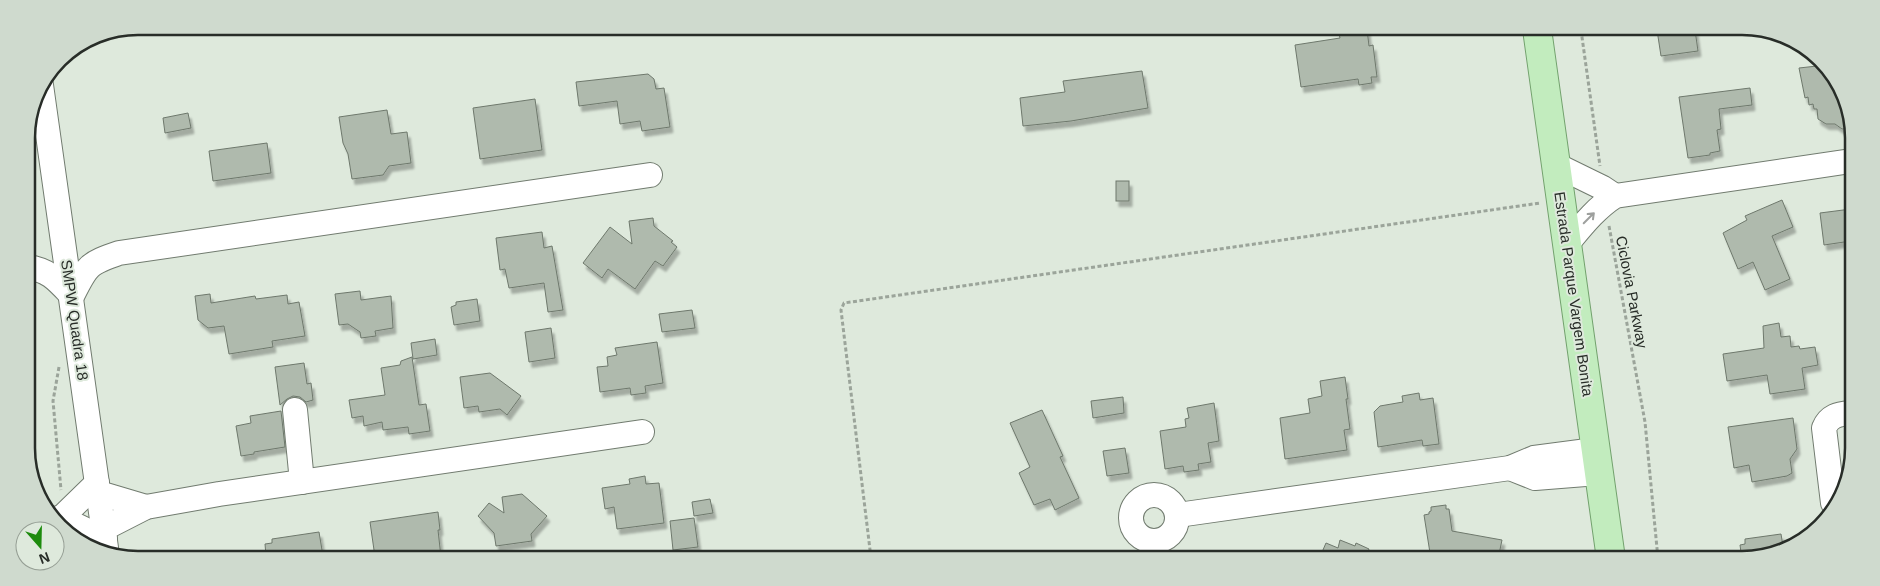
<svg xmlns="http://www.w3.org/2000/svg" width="1880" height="586" font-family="Helvetica,sans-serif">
<defs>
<filter id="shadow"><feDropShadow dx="3" dy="5.5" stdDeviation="1" flood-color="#0004"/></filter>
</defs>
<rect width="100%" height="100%" fill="#dee9dc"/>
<g fill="#afbaad" stroke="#6e786c" filter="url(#shadow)">
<path d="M1338 29H1367L1369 46 1373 45 1377 77H1371L1372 83 1359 85 1358 79 1301 87 1295 45 1340 38Z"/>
<path d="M1657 30H1678L1679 32 1695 30 1698 51 1661 56Z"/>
<path d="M1826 65 1852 117V128L1842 129 1835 124H1826L1818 119 1817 109H1814L1813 104 1809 105 1808 97 1805 98 1799 68Z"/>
<path d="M1142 71 1148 108 1071 121 1023 126 1020 98 1065 92 1063 81Z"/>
<path d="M648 74 654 79 656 89 664 88 670 127 642 131 640 121 620 124 617 101 579 106 576 82Z"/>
<path d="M1750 88 1752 105 1719 109 1721 129 1717 130 1720 151 1710 153V155L1688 158 1679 97Z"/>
<path d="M535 99 542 150 480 159 473 108Z"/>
<path d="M387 110 391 134 407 132 411 163 389 166 383 175 352 179 348 154 343 143 339 117Z"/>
<path d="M188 113 191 128 165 133 163 118Z"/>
<path d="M267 143 271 173 213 181 209 151Z"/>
<rect x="1116" y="181" width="13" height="20"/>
<path d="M1782 200 1793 227 1772 236 1790 279 1765 290 1753 262 1738 269 1723 233 1747 220 1745 216Z"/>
<path d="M1851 209V241L1824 245 1820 213Z"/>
<path d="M653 218 654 226 673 241 671 242 677 247 663 266 655 261 635 289 608 269 602 278 583 263 610 227 632 244 629 221Z"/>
<path d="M542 232 544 248 552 246 563 310 548 312 544 283 509 288 505 269 500 270 496 238Z"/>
<path d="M360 291 361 300 391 296 393 328 375 331 376 336 361 338 360 332 348 324 339 325 335 294Z"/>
<path d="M210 294 211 303 255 296 256 299 287 295 288 304 299 302 305 336 272 341 273 347 229 354 224 326 208 328 198 320 195 296Z"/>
<path d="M477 299 480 321 454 325 451 307 456 305V302Z"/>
<path d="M692 310 695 328 662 332 659 314Z"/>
<path d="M1779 323 1781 337 1790 336 1791 347 1799 346 1800 349 1815 347 1818 365 1802 368 1805 389 1770 394 1767 375 1727 381 1723 354 1764 348 1763 326Z"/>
<path d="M551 328 555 358 529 362 525 332Z"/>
<path d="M435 339 437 355 413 359 411 343Z"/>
<path d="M657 342 663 383 645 386 646 393 631 395 630 388 600 392 597 367 608 366 607 357 617 355 615 348Z"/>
<path d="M412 357 419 405 426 404 430 431 409 434 408 427 383 430 382 422 364 426 363 416 352 418 349 400 385 395 381 368 400 365 401 361Z"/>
<path d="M304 363 307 384 311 383 313 400 306 402 300 397 293 396 287 399 280 405 275 367Z"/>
<path d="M490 373 521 396 507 415 500 409 479 412 478 406 464 408 460 377Z"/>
<path d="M1345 377 1348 399H1346L1350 429 1344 430 1347 450 1285 459 1280 418 1310 413 1308 399 1322 396 1320 381Z"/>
<path d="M1419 393 1420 400 1433 398 1439 444 1423 446 1422 440 1378 447 1374 412 1380 406 1403 402 1402 396Z"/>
<path d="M1123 397 1124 413 1093 418 1091 401Z"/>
<path d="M1214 403 1219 441 1208 443 1211 462 1198 464 1199 470 1184 472 1183 466 1165 469 1160 431 1186 427 1185 419 1189 418 1187 408Z"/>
<path d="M1042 410 1063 456 1060 457 1079 498 1055 510 1050 499 1034 505 1019 473 1030 467 1010 423Z"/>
<path d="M281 411 285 447 254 452V454L241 456 236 426 251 423 250 416Z"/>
<path d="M1793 418 1797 449 1790 459 1792 473 1787 476 1752 482 1749 465 1734 468 1728 427Z"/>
<path d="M1125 448 1129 473 1107 476 1103 451Z"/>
<path d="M645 476 646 484 659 483 664 523 617 529 614 507 605 509 602 488 630 484 629 479Z"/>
<path d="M522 494 547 516 531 534 532 541 496 546 494 533 478 516 489 503 504 513 502 497Z"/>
<path d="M710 499 713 513 694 516 692 502Z"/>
<path d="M1446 505V509H1449L1452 531 1502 540 1498 559H1438L1437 554 1430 553 1424 515 1429 514V512L1431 511V507Z"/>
<path d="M438 512 440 530H438L441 557H375L370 522Z"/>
<path d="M694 518 698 547 673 550 670 521Z"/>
<path d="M319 532 323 556H266L265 544 272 543V539Z"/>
<path d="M1781 534 1783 546 1749 560H1742L1740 545 1745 544V539Z"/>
<path d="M1340 540 1355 546 1356 543 1369 549 1368 552 1384 559H1319L1326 543 1338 548Z"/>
</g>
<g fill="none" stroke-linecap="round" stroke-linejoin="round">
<defs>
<g id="minor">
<path d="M41 85 107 555"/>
<path d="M1556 165 1603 188 1615 196"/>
<path d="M1567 244C1582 226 1596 208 1615 196L1851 161"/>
<path d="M27 267C49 270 57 280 72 296 87 266 87 264 119 253L650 175"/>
<path d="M295 410 302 482"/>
<path d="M1510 468 1535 478 1598 473"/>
<path d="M99 493 146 507"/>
<circle cx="1154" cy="518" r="23"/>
<path d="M1833 503 1824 428C1829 416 1838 414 1850 413"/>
<path d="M1178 515 1510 468 1534 458 1595 450"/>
<path d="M61 518 97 483"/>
<path d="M53 519 61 518 105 539"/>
<path d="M103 529 146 507 219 494 642 432"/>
</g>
<path id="major" d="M1537 29 1611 559"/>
</defs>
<use href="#minor" stroke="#717b6f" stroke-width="26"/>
<use href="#major" stroke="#72a16d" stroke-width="30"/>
<g stroke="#9ba49a" stroke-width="3" stroke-dasharray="4 2.5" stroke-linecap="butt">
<path d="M1581 30 1600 166"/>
<path d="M1609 226 1645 422 1658 559"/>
<path d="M59 367 53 401 61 490"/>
<path d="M871 558 841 310 844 303 1540 203"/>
</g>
<use href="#minor" stroke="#fff" stroke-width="24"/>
<use href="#major" stroke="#c2ecbe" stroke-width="28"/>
</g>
<defs><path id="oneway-shaft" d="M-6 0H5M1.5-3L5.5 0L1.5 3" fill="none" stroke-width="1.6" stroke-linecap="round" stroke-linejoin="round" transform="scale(1.25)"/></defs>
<use stroke="#9ea09e" href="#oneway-shaft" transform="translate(1589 218) rotate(-45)"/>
<g text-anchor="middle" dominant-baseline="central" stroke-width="4" stroke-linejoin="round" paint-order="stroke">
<g font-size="15" fill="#282d28" stroke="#dee9dc">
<text transform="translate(1632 292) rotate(79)">Ciclovia Parkway</text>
<text transform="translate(1574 294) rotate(82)">Estrada Parque Vargem Bonita</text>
<text transform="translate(75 320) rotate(82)">SMPW Quadra 18</text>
</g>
</g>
<path d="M0 0H1880V586H0ZM138 35H1742A103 103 0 0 1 1845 138V448A103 103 0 0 1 1742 551H138A103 103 0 0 1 35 448V138A103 103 0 0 1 138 35Z" fill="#cfdace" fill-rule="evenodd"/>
<path fill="none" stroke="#282d28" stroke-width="2.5" d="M138 35H1742A103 103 0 0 1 1845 138V448A103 103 0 0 1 1742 551H138A103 103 0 0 1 35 448V138A103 103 0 0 1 138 35Z"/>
<g transform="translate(40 546) rotate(160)"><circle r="24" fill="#dee9dc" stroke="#959e94"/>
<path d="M0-4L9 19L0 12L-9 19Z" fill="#1d8b0d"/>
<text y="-8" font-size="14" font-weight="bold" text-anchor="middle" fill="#282d28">N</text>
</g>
</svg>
